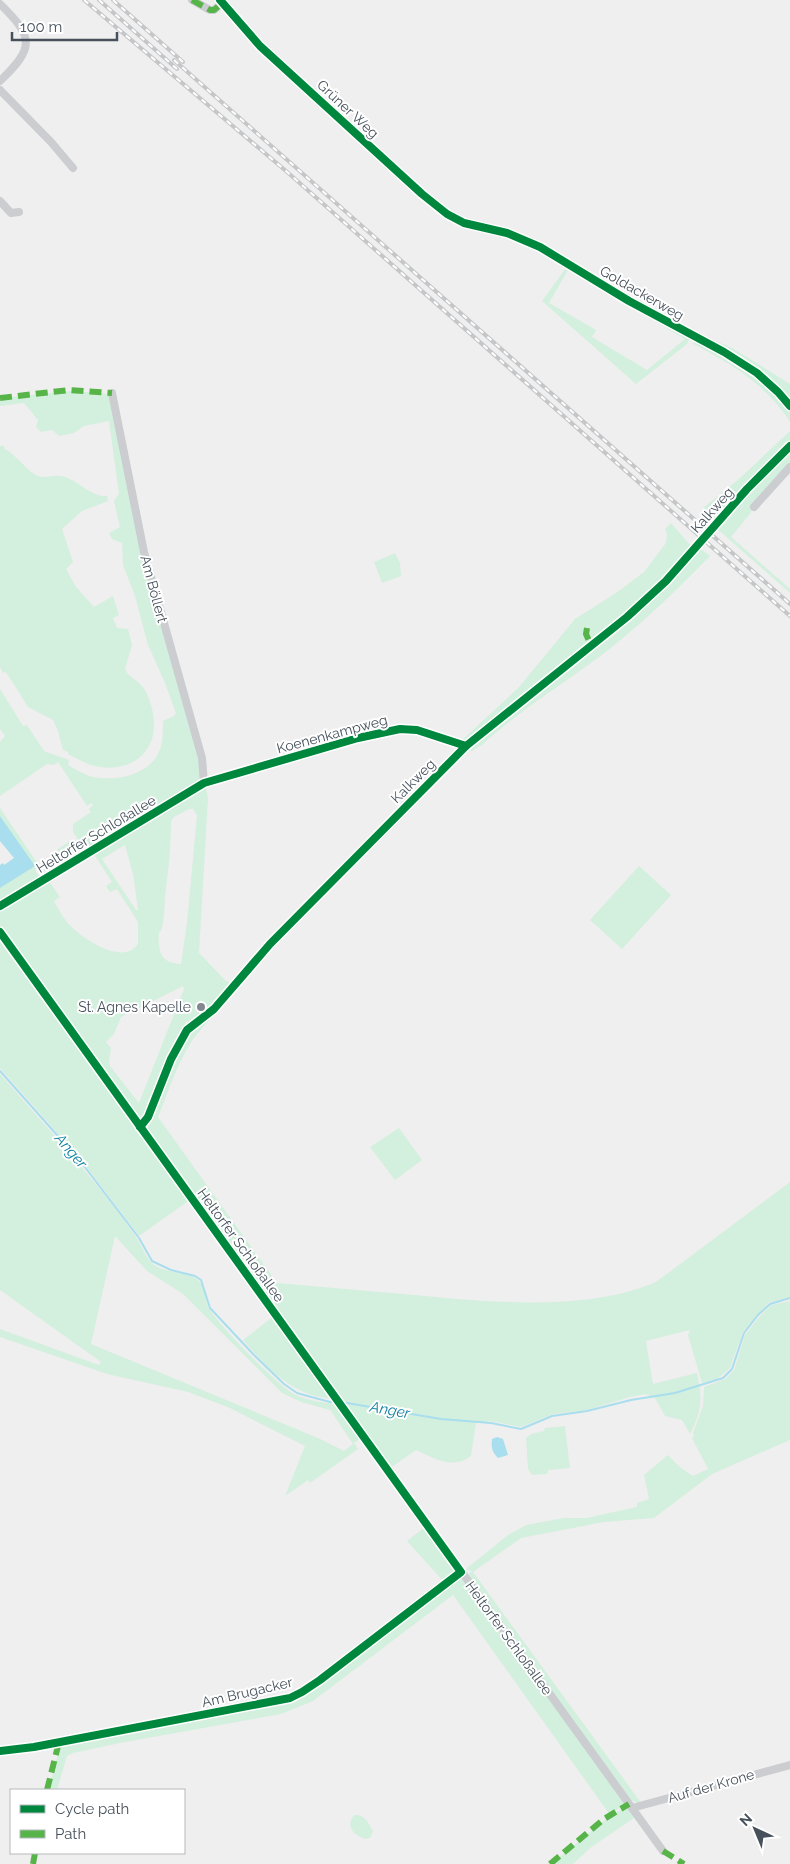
<svg xmlns="http://www.w3.org/2000/svg" width="790" height="1864" font-family="Raleway,sans-serif">
<rect width="100%" height="100%" fill="#f0efef"/>
<g fill="#d3efde" fill-rule="evenodd">
<path d="M569 267 686 334 689 340 687 344 636 384 542 301 566 268ZM568 270 685 339 647 370 592 337 596 330 549 303Z"/>
<path d="M688 332H694L732 348 790 384V403L780 392Z"/>
<path d="M698 341 746 367 790 408V422C767 385 730 363 692 343Z"/>
<path d="M70 391 103 393 111 397 139 535 200 759 201 782 87 851 81 848 77 842 79 841 73 832V824L91 812 89 809 93 805 91 803 87 806 58 762 54 765 47 764 0 796V742L5 736 0 729V689L23 726 27 725 44 751 69 760 68 765C75 769 82 773 89 776 111 782 144 777 157 756 163 746 163 733 163 721L174 716 176 713 165 683 148 645 135 596 123 565 122 543 112 539 109 533 120 527 114 501 119 494 109 421 84 426 74 433 59 436 52 430 41 432 36 427 38 420 24 403 0 406V398Z"/>
<path d="M790 431V444L717 520 703 508 739 479Z"/>
<path d="M0 446H4L5 449C17 456 24 467 34 474 44 481 54 473 65 477 80 482 91 497 107 496L108 501 82 511 62 529 73 562 66 569 76 587 94 607 113 596 119 615 113 618 117 628 128 629 132 645 125 669C128 677 136 679 141 685 146 690 149 698 151 705 154 715 155 728 152 739 143 766 113 773 88 764 81 761 74 757 68 754V752L63 750 58 731 53 720 28 707 6 672 3 673 0 667Z"/>
<path d="M790 448V465L754 506 750 514 731 537 790 589V593L715 527Z"/>
<path d="M671 523 693 548C627 621 547 678 471 739L460 742 519 687 575 619 616 593 644 572 666 543 667 534 665 529Z"/>
<path d="M698 547 710 556C679 588 647 619 612 647 570 680 522 708 482 745L472 751H468L467 748 626 619Z"/>
<path d="M395 553 400 563 401 576 382 583 374 562Z"/>
<path d="M205 785 208 798 199 953 226 981 233 984 213 1008 192 1024 186 1021 184 1031 144 1119H137L0 929V909L48 880 60 897 54 901C58 908 62 916 67 922 79 937 123 967 138 944V922L117 889 110 892 106 886 112 882 93 853ZM189 809H193L197 815 187 923 181 964C159 963 158 950 159 932L161 931C165 917 164 903 166 888 169 865 171 845 171 821L174 817ZM125 845 133 874 138 910H136L102 859ZM183 986 184 989 139 1103 110 1066 109 1062 111 1048 106 1042 114 1034 121 1017Z"/>
<path d="M0 808 40 867 35 870 41 879 0 904V888L34 866 0 816Z"/>
<path d="M70 841 75 848 72 859 57 869 49 855Z"/>
<path d="M639 866 671 895 622 949 590 920Z"/>
<path d="M0 936 191 1199 139 1236 82 1161 0 1068Z"/>
<path d="M218 1006C211 1021 198 1031 190 1044 176 1067 168 1092 158 1117L277 1283C323 1287 369 1291 414 1295 488 1302 587 1312 656 1282L790 1182V1297L768 1303 743 1332 730 1368 717 1379 702 1383 688 1335 690 1330 646 1341 653 1384 697 1373C703 1397 702 1411 690 1434L682 1420 665 1416 655 1398 645 1394 630 1397 587 1410 553 1414 521 1427 490 1421 476 1423 471 1456C453 1470 433 1458 416 1450L389 1469 147 1133 148 1120 183 1038Z"/>
<path d="M0 1074C46 1127 96 1179 136 1237 141 1244 144 1253 149 1260 161 1276 191 1270 200 1282 207 1289 204 1302 210 1310 222 1328 278 1386 296 1395 307 1400 325 1404 337 1403L363 1437 354 1443 358 1449 310 1483 308 1480 285 1496 305 1446 230 1408 188 1392 107 1374 0 1337V1329L99 1365 101 1362 0 1290ZM115 1236 147 1271 183 1294 282 1393 301 1402 330 1410 353 1444 344 1451 318 1438 91 1344Z"/>
<path d="M399 1128 422 1160 395 1180 370 1147Z"/>
<path d="M790 1301V1440L712 1474 654 1518 604 1522 521 1538 473 1572 642 1804 630 1800 468 1577 469 1573 472 1571 466 1569 508 1535 526 1525 564 1518H586L637 1507V1503L649 1499 644 1475 668 1455 681 1468 693 1476 708 1469 692 1438 694 1437 693 1433 703 1406 704 1387 725 1379 734 1370 745 1335 760 1316 771 1305Z"/>
<path d="M274 1316 334 1399C293 1397 268 1369 243 1340Z"/>
<path d="M565 1426 570 1468 548 1470 547 1474 532 1475 528 1469 526 1438 531 1434 544 1431 545 1428Z"/>
<path d="M426 1526 456 1568 457 1572 445 1583 407 1541Z"/>
<path d="M463 1579 624 1799V1804L610 1815 453 1595 313 1701 281 1714 120 1743 73 1753 67 1756 57 1790H48L61 1744 290 1699 454 1580Z"/>
<path d="M627 1806 634 1818 590 1848 573 1864H551L605 1820Z"/>
<path d="M354 1815C364 1814 368 1822 373 1831L370 1838 365 1839C354 1835 345 1827 354 1815Z"/>
</g>
<g fill="#a8deed">
<path d="M0 816 35 866 0 888V865L3 863 4 865 14 858 0 841Z"/>
<path d="M497 1437 503 1439 508 1455 498 1458C492 1452 491 1448 492 1439Z"/>
</g>
<g fill="none" stroke-linecap="round" stroke-linejoin="round">
<g stroke="#a8deed" stroke-width="2">
<path d="M0 1071 81 1162 139 1238 152 1261 171 1270 195 1276 201 1280 210 1308 254 1355 284 1384 297 1393 304 1395 330 1402H336"/>
<path d="M341 1402 441 1419 491 1423 521 1429 552 1416 587 1411 631 1400 675 1393 723 1378 732 1369 744 1333 758 1315 770 1304 790 1298"/>
</g>
<g stroke="#cbcdd0" stroke-width="8">
<path d="M192 0 210 10H214L222 3"/>
<path d="M220 0 260 46 422 194 447 214 464 223 507 233 540 247 629 301 724 352 757 373 778 392 790 406"/>
<path d="M0 4C35 38 34 48 0 81"/>
<path d="M0 90 51 142 73 168"/>
<path d="M0 201 11 213 19 212"/>
<path d="M112 393 144 552 202 758 204 783"/>
<path d="M754 507 790 467"/>
<path d="M714 526 747 489 790 446"/>
<path d="M0 906 204 783 358 738 400 729 417 730 466 746"/>
<path d="M0 932 663 1851"/>
<path d="M140 1127 148 1117 171 1059 187 1030 214 1009 270 944 466 746 627 617 666 581 700 542"/>
<path d="M0 1751 34 1747 290 1698 302 1692 320 1680 461 1572"/>
<path d="M632 1808 790 1765"/>
</g>
<defs>
<g id="rail">
<path d="M84 0 286 171 790 616"/>
<path d="M99 0 177 69"/>
<path d="M113 0 183 62"/>
<path d="M174 60 790 604"/>
</g>
</defs>
<use href="#rail" stroke="#c5c6c8" stroke-width="4"/>
<use href="#rail" stroke="#fff" stroke-width="2" stroke-dasharray="5.5" stroke-linecap="butt"/>
<path stroke="#cbcdd0" stroke-width="8" d="M700 542 714 526"/>
<g stroke="#57b448" stroke-width="6" stroke-dasharray="12 6" stroke-linecap="butt">
<path d="M192 0 210 10H214L222 3"/>
<path d="M0 398 69 390 112 393"/>
<path d="M587 628 586 634 591 645"/>
<path d="M47 1790 59 1742"/>
<path d="M663 1851 684 1864"/>
<path d="M33 1864 35 1853"/>
<path d="M550 1864 604 1819 629 1804"/>
</g>
<defs>
<g id="cycleway">
<path d="M220 0 260 46 422 194 447 214 464 223 507 233 540 247 629 301 724 352 757 373 778 392 790 406"/>
<path d="M0 906 204 783 358 738 400 729 417 730 466 746"/>
<path d="M0 932 461 1572 320 1680 302 1692 290 1698 34 1747 0 1751"/>
<path d="M140 1127 148 1117 171 1059 187 1030 214 1009 270 944 466 746 627 617 666 581 747 489 790 446"/>
</g>
</defs>
<use href="#cycleway" stroke="#fff" stroke-width="11"/>
<use href="#cycleway" stroke="#00873e" stroke-width="8"/>
</g>
<circle fill="#82888f" stroke="#fff" stroke-width="2" cx="201" cy="1007" r="5"/>
<g text-anchor="middle" dominant-baseline="central" stroke-width="4" stroke-linejoin="round" paint-order="stroke">
<g font-size="14" fill="#46515b" stroke="#fff">
<text transform="translate(348 109) rotate(43)">Grüner Weg</text>
<text transform="translate(642 293) rotate(30)">Goldackerweg</text>
<text transform="translate(712 510) rotate(-48)">Kalkweg</text>
<text transform="translate(154 589) rotate(75)">Am Böllert</text>
<text transform="translate(332 734) rotate(-15)">Koenenkampweg</text>
<text transform="translate(413 781) rotate(-45)">Kalkweg</text>
<text transform="translate(96 834) rotate(-31)">Heltorfer Schloßallee</text>
<text transform="translate(241 1245) rotate(54)">Heltorfer Schloßallee</text>
<text transform="translate(509 1638) rotate(54)">Heltorfer Schloßallee</text>
<text transform="translate(247 1692) rotate(-13)">Am Brugacker</text>
<text transform="translate(711 1786) rotate(-16)">Auf der Krone</text>
</g>
<g font-size="14" fill="#46515b" stroke="#fff" text-anchor="end">
<text x="191" y="1007">St. Agnes Kapelle</text>
</g>
<g font-size="15" font-style="italic" fill="#0c80a1" stroke="#fff">
<text transform="translate(71 1151) rotate(49)">Anger</text>
<text transform="translate(390 1410) rotate(10)">Anger</text>
</g>
</g>
<rect x="10" y="1789" width="175" height="65" fill="#ffffff" stroke="#b5b9bd"/>
<rect x="20" y="1805" width="25" height="8" fill="#00873e" stroke="#b5b9bd"/>
<text x="55" y="1814" font-size="15" fill="#46515b">Cycle path</text>
<rect x="20" y="1830" width="25" height="8" fill="#57b448" stroke="#b5b9bd"/>
<text x="55" y="1839" font-size="15" fill="#46515b">Path</text>
<g transform="translate(755 1829) rotate(316)" stroke="#ffffff" stroke-width="4" paint-order="stroke">
<path d="M0-4L9 19L0 12L-9 19Z" fill="#46515b"/>
<text y="-8" font-size="14" font-weight="bold" text-anchor="middle" fill="#46515b">N</text>
</g>
<path d="M12 32v8h105v-8" fill="none" stroke="#46515b" stroke-width="2.5"/>
<text x="20" y="32" font-size="15" fill="#46515b" stroke="#ffffff" stroke-width="4" paint-order="stroke">100 m</text>
</svg>
